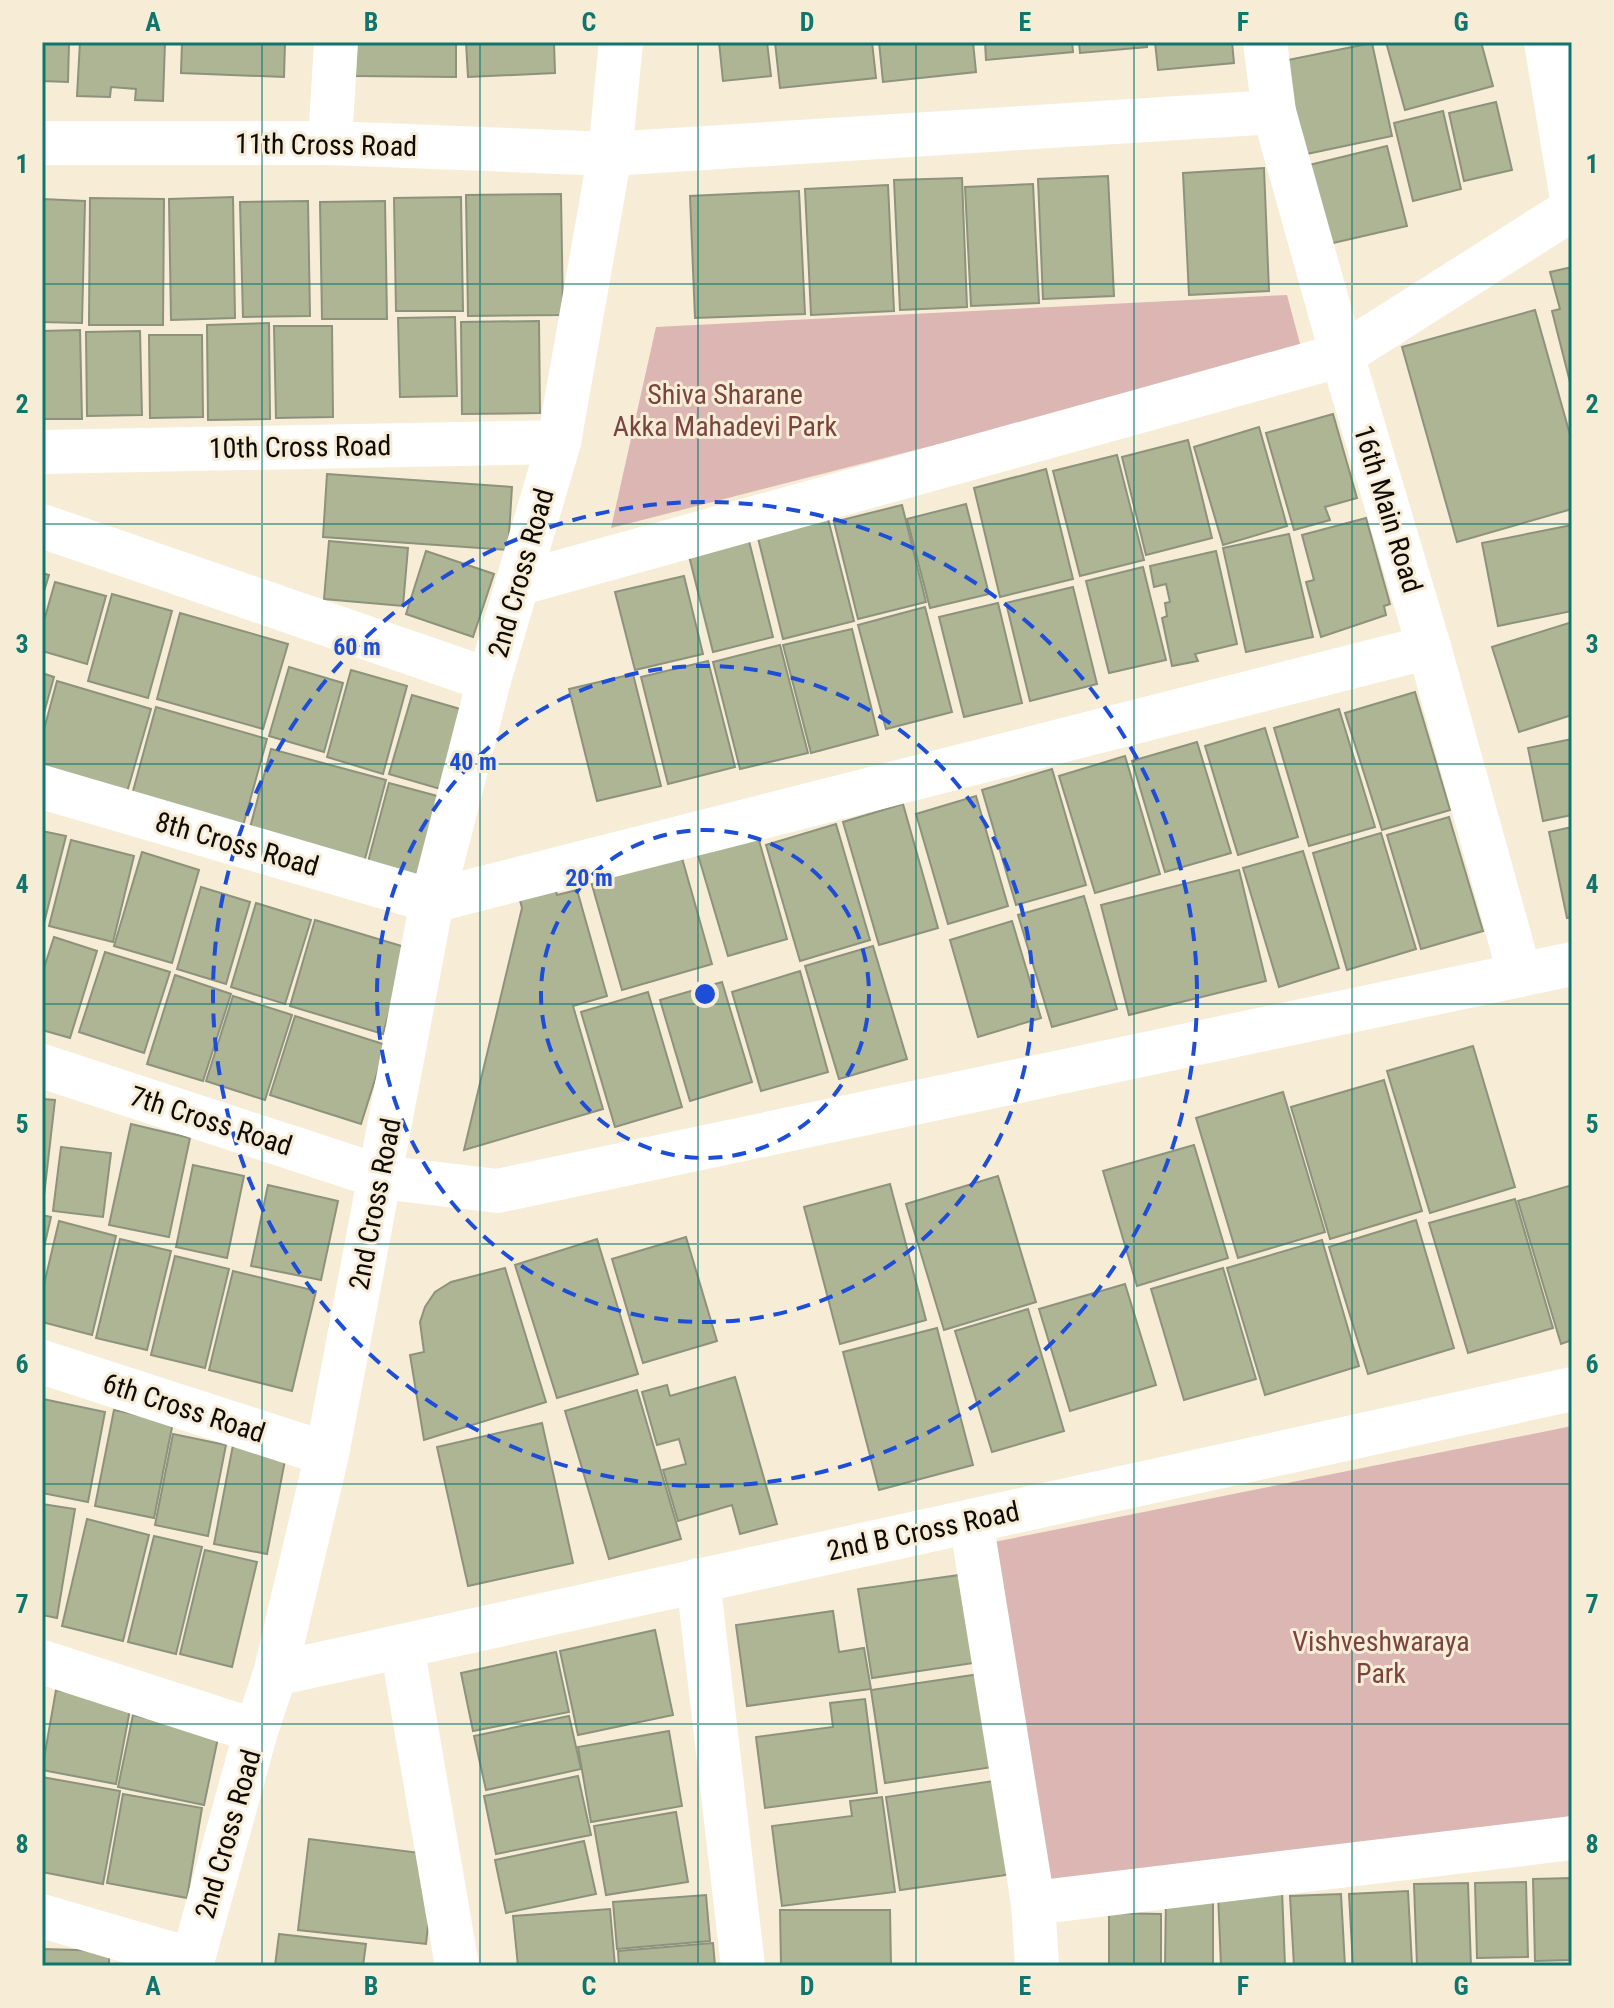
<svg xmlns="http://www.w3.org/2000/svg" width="1614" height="2008" font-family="'Roboto Condensed',sans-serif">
<rect width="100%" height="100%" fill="#f7ecd6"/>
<g fill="#dbb6b3">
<path d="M1287 295 1302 351 611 528 656 327Z"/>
<path d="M1572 1426V1828L1045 1884 984 1544Z"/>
</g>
<g fill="#aeb595" stroke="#8d927c" stroke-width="2">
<path d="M42 42H69L68 82 42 81Z"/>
<path d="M80 42H165L163 101 135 100 136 89 111 87 110 97 77 96Z"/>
<path d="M182 42H285L284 77 181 73Z"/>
<path d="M355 42H456V77L355 76Z"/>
<path d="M466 42H554L555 73 468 77Z"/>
<path d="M719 42H767L771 76 723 81Z"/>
<path d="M775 42H872L876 78 780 88Z"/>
<path d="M879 42H973L976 72 883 82Z"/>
<path d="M985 42H1072L1073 52 986 60Z"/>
<path d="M1079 42H1147V47L1080 53Z"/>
<path d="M1155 42H1232L1234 63 1158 70Z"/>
<path d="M1386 42H1481L1493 86 1405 110Z"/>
<path d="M1372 43 1392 136 1302 155 1283 61Z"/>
<path d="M1496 102 1512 170 1464 181 1449 113Z"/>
<path d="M1443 111 1461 189 1413 201 1394 123Z"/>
<path d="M1387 146 1407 226 1320 246 1301 167Z"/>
<path d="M1264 168 1269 291 1189 295 1183 173Z"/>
<path d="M1108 176 1114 296 1043 299 1038 179Z"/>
<path d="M962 178 967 307 900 310 894 180Z"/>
<path d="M1033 184 1039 303 971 306 965 187Z"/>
<path d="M888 185 894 311 811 315 805 189Z"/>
<path d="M799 191 805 314 695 318 690 196Z"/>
<path d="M561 194 563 315 468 316 466 195Z"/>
<path d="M233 197 235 318 171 320 169 199Z"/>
<path d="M461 197 463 311H396L394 198Z"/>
<path d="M90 198 164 199 163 325H89Z"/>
<path d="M42 199 85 201 82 323 42 322Z"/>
<path d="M308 201 310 316 243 317 240 202Z"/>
<path d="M385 201 387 319H322L320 202Z"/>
<path d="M1572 267V390L1552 311 1560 309 1550 272Z"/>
<path d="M1535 310 1572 442V509L1457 542 1402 347Z"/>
<path d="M455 317 457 396 400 397 398 318Z"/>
<path d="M539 321 540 413 462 414 461 322Z"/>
<path d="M269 323 270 419 208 420 207 325Z"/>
<path d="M274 326H332L333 417 276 418Z"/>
<path d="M80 330 82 419H42V331Z"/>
<path d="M140 331 142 415 87 416 86 332Z"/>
<path d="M149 335H202L203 417 150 418Z"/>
<path d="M1333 414 1357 498 1325 507 1330 520 1294 530 1266 433Z"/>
<path d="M1259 427 1287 526 1223 545 1194 447Z"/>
<path d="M1188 440 1212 538 1146 555 1122 457Z"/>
<path d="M1117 455 1144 560 1080 576 1053 471Z"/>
<path d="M1046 469 1073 579 1000 597 974 488Z"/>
<path d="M327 474 512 487 508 550 323 537Z"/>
<path d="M966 504 989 594 930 608 907 519Z"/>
<path d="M902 505 926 602 858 619 834 522Z"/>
<path d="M827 515 854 621 783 639 757 534Z"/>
<path d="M1366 518 1390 604 1384 606 1386 615 1321 637 1306 582 1314 580 1302 535Z"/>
<path d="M1572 525V611L1498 626 1482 543Z"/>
<path d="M747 533 773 637 713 652 687 548Z"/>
<path d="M1289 534 1313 637 1246 652 1223 548Z"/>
<path d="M329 541 408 548 403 606 324 599Z"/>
<path d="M426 551 494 574 473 637 406 614Z"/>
<path d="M1216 551 1237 644 1195 654 1198 661 1172 666 1162 618 1167 616 1165 603 1170 602 1166 584 1154 587 1150 566Z"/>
<path d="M1143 567 1166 660 1109 673 1086 581Z"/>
<path d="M42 573 49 575 42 598Z"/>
<path d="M684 576 703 654 635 670 615 592Z"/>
<path d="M55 582 106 596 87 664 42 651V628Z"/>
<path d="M1073 587 1097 684 1030 701 1006 603Z"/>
<path d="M112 594 172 611 148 698 88 681Z"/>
<path d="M998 603 1022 703 964 717 939 617Z"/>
<path d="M925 607 952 712 886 729 858 625Z"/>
<path d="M180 613 288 644 263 729 157 699Z"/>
<path d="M1572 622V715L1519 732 1492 647Z"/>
<path d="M852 629 878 735 811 753 783 645Z"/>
<path d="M780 645 808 753 740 769 713 662Z"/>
<path d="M708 661 735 767 668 784 641 677Z"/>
<path d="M289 667 343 683 324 752 269 736Z"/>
<path d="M351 670 407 686 383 774 327 757Z"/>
<path d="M42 673 54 677 42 720Z"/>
<path d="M633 674 661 786 597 801 569 689Z"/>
<path d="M57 681 151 709 125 799 42 776V737Z"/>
<path d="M1415 692 1450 810 1382 830 1345 713Z"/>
<path d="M412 695 467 711 444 790 389 774Z"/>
<path d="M156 707 267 739 241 833 130 802Z"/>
<path d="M1339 709 1375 827 1309 846 1274 728Z"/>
<path d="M1265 728 1298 837 1238 855 1205 746Z"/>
<path d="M1572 739V815L1543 821 1528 748Z"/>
<path d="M1197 742 1231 853 1165 872 1132 761Z"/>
<path d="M271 749 386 780 362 870 247 839Z"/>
<path d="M1125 756 1160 874 1095 893 1059 776Z"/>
<path d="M1052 769 1086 885 1016 905 982 790Z"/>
<path d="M389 783 441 797 417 887 365 873Z"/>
<path d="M976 796 1008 906 948 924 916 814Z"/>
<path d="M903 804 938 928 879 945 843 822Z"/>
<path d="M1449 817 1483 931 1421 949 1387 835Z"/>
<path d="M836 824 870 940 800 961 766 845Z"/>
<path d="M1572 827V917L1567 918 1549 832Z"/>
<path d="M42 831 66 836 44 923 42 922Z"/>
<path d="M1381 833 1416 949 1347 970 1313 853Z"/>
<path d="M758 837 787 939 728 956 698 855Z"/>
<path d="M71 840 134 856 113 942 49 926Z"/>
<path d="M680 851 712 964 622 990 590 878Z"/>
<path d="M1303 851 1339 968 1279 987 1243 868Z"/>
<path d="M142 852 199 870 172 963 114 946Z"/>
<path d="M1239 870 1266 981 1129 1015 1101 905Z"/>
<path d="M553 879 557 895 577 890 607 996 573 1006 603 1109 464 1150 522 908 517 889Z"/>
<path d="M201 887 250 902 226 984 177 969Z"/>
<path d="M1084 896 1117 1009 1052 1027 1018 915Z"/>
<path d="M256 903 311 920 285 1004 231 987Z"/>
<path d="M315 920 408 948 383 1034 290 1006Z"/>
<path d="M1012 921 1041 1018 978 1037 950 940Z"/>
<path d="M54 937 97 951 70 1038 42 1030V974Z"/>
<path d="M873 946 907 1059 839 1079 805 966Z"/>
<path d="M105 952 170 972 144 1053 79 1032Z"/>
<path d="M800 971 828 1072 761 1091 732 992Z"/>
<path d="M175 975 231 994 203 1081 147 1064Z"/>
<path d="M722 982 752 1082 690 1101 660 1000Z"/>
<path d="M648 992 682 1107 615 1127 581 1012Z"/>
<path d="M233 996 292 1015 265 1100 206 1081Z"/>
<path d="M295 1016 386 1045 361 1124 270 1095Z"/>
<path d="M1473 1046 1515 1187 1430 1213 1387 1071Z"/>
<path d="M1384 1080 1422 1211 1330 1239 1291 1107Z"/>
<path d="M1283 1092 1325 1232 1238 1258 1196 1118Z"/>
<path d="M42 1099 55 1100 44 1196H42Z"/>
<path d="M131 1124 190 1138 169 1237 109 1225Z"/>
<path d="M1194 1145 1228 1258 1137 1286 1103 1171Z"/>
<path d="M61 1147 111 1153 103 1217 53 1211Z"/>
<path d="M193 1165 244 1176 227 1258 176 1247Z"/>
<path d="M998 1176 1036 1302 944 1330 906 1204Z"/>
<path d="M890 1184 926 1320 840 1344 804 1207Z"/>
<path d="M268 1185 338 1201 321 1280 251 1266Z"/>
<path d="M1572 1185V1340L1561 1344 1518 1201Z"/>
<path d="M1515 1199 1553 1328 1468 1353 1429 1223Z"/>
<path d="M42 1215 51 1217 42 1256Z"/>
<path d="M1416 1220 1454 1348 1368 1374 1329 1247Z"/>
<path d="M59 1221 116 1236 92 1335 42 1322V1293Z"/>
<path d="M686 1237 717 1341 643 1363 612 1259Z"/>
<path d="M120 1239 171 1251 147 1350 96 1338Z"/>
<path d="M597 1239 638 1374 557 1398 515 1265Z"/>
<path d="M1322 1240 1359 1366 1265 1395 1227 1268Z"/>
<path d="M175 1256 229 1269 205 1368 151 1355Z"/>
<path d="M505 1268 546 1402 424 1440 410 1355 424 1352 420 1322 425 1307 435 1292 451 1282Z"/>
<path d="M1223 1268 1256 1379 1184 1400 1151 1289Z"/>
<path d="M233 1271 316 1291 292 1391 209 1370Z"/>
<path d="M1125 1284 1156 1385 1070 1411 1039 1309Z"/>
<path d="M1028 1309 1064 1431 992 1452 955 1331Z"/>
<path d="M937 1328 973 1465 879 1490 843 1352Z"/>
<path d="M735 1377 777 1524 740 1534 732 1505 678 1521 663 1470 686 1464 679 1439 657 1445 642 1392 667 1385 670 1396Z"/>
<path d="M637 1390 681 1539 609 1559 565 1411Z"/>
<path d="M43 1399 105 1412 88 1502 42 1493Z"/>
<path d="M114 1410 173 1422 154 1518 95 1506Z"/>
<path d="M542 1423 573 1563 468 1586 437 1447Z"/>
<path d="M173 1434 226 1445 208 1536 155 1525Z"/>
<path d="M233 1445 286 1455 267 1554 214 1544Z"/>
<path d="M42 1504 75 1509 57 1618 42 1615Z"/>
<path d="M87 1519 149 1535 123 1641 62 1626Z"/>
<path d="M154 1536 202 1547 176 1654 128 1642Z"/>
<path d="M205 1550 257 1562 232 1667 180 1654Z"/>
<path d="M974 1573 987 1661 872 1678 858 1589Z"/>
<path d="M833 1611 839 1652 864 1648 871 1689 747 1706 736 1625Z"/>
<path d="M655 1630 673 1715 578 1735 560 1651Z"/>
<path d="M556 1652 569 1712 473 1731 461 1673Z"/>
<path d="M980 1674 993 1767 885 1783 871 1690Z"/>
<path d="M56 1690 131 1704 116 1784 42 1770Z"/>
<path d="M865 1699 877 1793 765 1808 756 1737 833 1727 830 1703Z"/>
<path d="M133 1715 219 1733 204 1805 118 1787Z"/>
<path d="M569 1716 581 1769 486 1790 474 1736Z"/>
<path d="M669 1731 682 1806 591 1822 578 1747Z"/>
<path d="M578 1776 591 1835 496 1854 484 1796Z"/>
<path d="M42 1777 120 1791 103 1884 42 1872Z"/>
<path d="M1007 1779 1020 1873 900 1890 886 1797Z"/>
<path d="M123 1794 202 1808 187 1898 107 1883Z"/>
<path d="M882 1797 895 1892 782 1906 772 1826 852 1816 850 1801Z"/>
<path d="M676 1812 688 1882 606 1895 594 1826Z"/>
<path d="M309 1839 436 1855 426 1944 298 1930Z"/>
<path d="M584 1841 596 1894 506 1913 495 1860Z"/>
<path d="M1572 1878V1960L1535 1961 1533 1879Z"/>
<path d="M1526 1882 1528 1957 1477 1958 1475 1883Z"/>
<path d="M1468 1883 1471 1966H1417L1414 1884Z"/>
<path d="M1282 1890 1285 1966H1221L1218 1893Z"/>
<path d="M1408 1891 1412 1965 1353 1966 1349 1894Z"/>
<path d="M1341 1894 1345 1966H1294L1290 1896Z"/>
<path d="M706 1895 710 1941 617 1949 613 1902Z"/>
<path d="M1166 1897 1213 1898V1966H1165Z"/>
<path d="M610 1909 615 1966H518L513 1916Z"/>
<path d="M780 1910H890L891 1966H781Z"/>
<path d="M1109 1913 1161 1914V1966H1109Z"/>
<path d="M279 1934 366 1944 363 1966H275Z"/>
<path d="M713 1943 715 1966H619L618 1951Z"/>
<path d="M42 1949 109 1951V1966H42Z"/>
</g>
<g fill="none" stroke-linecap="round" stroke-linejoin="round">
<g stroke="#fff" stroke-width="44">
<path d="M1265 42 1274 112 1342 355 1429 647 1520 975"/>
<path d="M1546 42 1572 199"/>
<path d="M42 143H330L610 154 1274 112"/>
<path d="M330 143 336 42"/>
<path d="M42 452 559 442 610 154 621 42"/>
<path d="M42 526 489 680"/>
<path d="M42 787 432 901 1429 647"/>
<path d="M42 1066 381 1177 497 1191 1572 964"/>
<path d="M42 1362 327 1454"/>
<path d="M971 1521 1033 1903 1037 1966"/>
<path d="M698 1580 743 1966"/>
<path d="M402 1646 457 1966"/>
<path d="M42 1662 256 1731"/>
<path d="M275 1674 1572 1389"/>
<path d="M1033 1903 1572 1838"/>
<path d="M42 1916 193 1960"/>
</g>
<g stroke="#fff" stroke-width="44">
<path d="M517 584 1342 355 1572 209"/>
<path d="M191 1966 256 1731 275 1674 327 1454 432 901 489 680 559 442"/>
</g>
</g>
<path fill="none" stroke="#0f766e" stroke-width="2" stroke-opacity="0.55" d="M262 42V1966M480 42V1966M698 42V1966M916 42V1966M1134 42V1966M1352 42V1966M42 284H1572M42 524H1572M42 764H1572M42 1004H1572M42 1244H1572M42 1484H1572M42 1724H1572"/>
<g fill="none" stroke="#1d4ed8" stroke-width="4" stroke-dasharray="14 10">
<circle cx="705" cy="994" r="164"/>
<circle cx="705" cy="994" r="328"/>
<circle cx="705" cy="994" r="492"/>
</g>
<g text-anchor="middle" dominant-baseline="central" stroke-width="6" stroke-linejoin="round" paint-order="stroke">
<g font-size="28" fill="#0e0b05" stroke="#f7ecd6">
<text transform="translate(326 145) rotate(1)">11th Cross Road</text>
<text transform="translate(300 447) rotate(-1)">10th Cross Road</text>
<text transform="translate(1388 509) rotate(73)">16th Main Road</text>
<text transform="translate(521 573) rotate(-74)">2nd Cross Road</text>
<text transform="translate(237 844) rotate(16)">8th Cross Road</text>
<text transform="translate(211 1121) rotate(18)">7th Cross Road</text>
<text transform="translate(375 1204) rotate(-79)">2nd Cross Road</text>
<text transform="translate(184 1408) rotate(18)">6th Cross Road</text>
<text transform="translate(923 1531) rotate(-12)">2nd B Cross Road</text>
<text transform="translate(228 1834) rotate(-74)">2nd Cross Road</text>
</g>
<g font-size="28" fill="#794340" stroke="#f7ecd6">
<text x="725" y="394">Shiva Sharane<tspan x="725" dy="32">Akka Mahadevi Park</tspan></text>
<text x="1381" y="1641">Vishveshwaraya<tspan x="1381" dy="32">Park</tspan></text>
</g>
</g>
<circle cx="705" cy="994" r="12" fill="#1d4ed8" stroke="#f7ecd6" stroke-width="4"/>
<g font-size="24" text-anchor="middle" font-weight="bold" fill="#1d4ed8" stroke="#f7ecd6" stroke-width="6" stroke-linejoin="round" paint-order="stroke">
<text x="357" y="655">60 m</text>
<text x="473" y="770">40 m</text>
<text x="589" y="886">20 m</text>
</g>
<rect width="1614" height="2008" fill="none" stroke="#f7ecd6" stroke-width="88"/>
<rect x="44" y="44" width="1526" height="1920" fill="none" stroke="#0f766e" stroke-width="3"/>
<g font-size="26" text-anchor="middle" font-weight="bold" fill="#0f766e">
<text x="153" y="31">A</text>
<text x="371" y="31">B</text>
<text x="589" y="31">C</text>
<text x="807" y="31">D</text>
<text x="1025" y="31">E</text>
<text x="1243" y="31">F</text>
<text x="1461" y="31">G</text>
<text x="22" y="173">1</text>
<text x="1592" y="173">1</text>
<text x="22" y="413">2</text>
<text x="1592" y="413">2</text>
<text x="22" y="653">3</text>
<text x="1592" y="653">3</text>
<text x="22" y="893">4</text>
<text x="1592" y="893">4</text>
<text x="22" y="1133">5</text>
<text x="1592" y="1133">5</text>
<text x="22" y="1373">6</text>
<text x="1592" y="1373">6</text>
<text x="22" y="1613">7</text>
<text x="1592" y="1613">7</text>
<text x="22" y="1853">8</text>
<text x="1592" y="1853">8</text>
<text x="153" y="1995">A</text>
<text x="371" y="1995">B</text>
<text x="589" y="1995">C</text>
<text x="807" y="1995">D</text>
<text x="1025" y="1995">E</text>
<text x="1243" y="1995">F</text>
<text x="1461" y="1995">G</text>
</g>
</svg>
